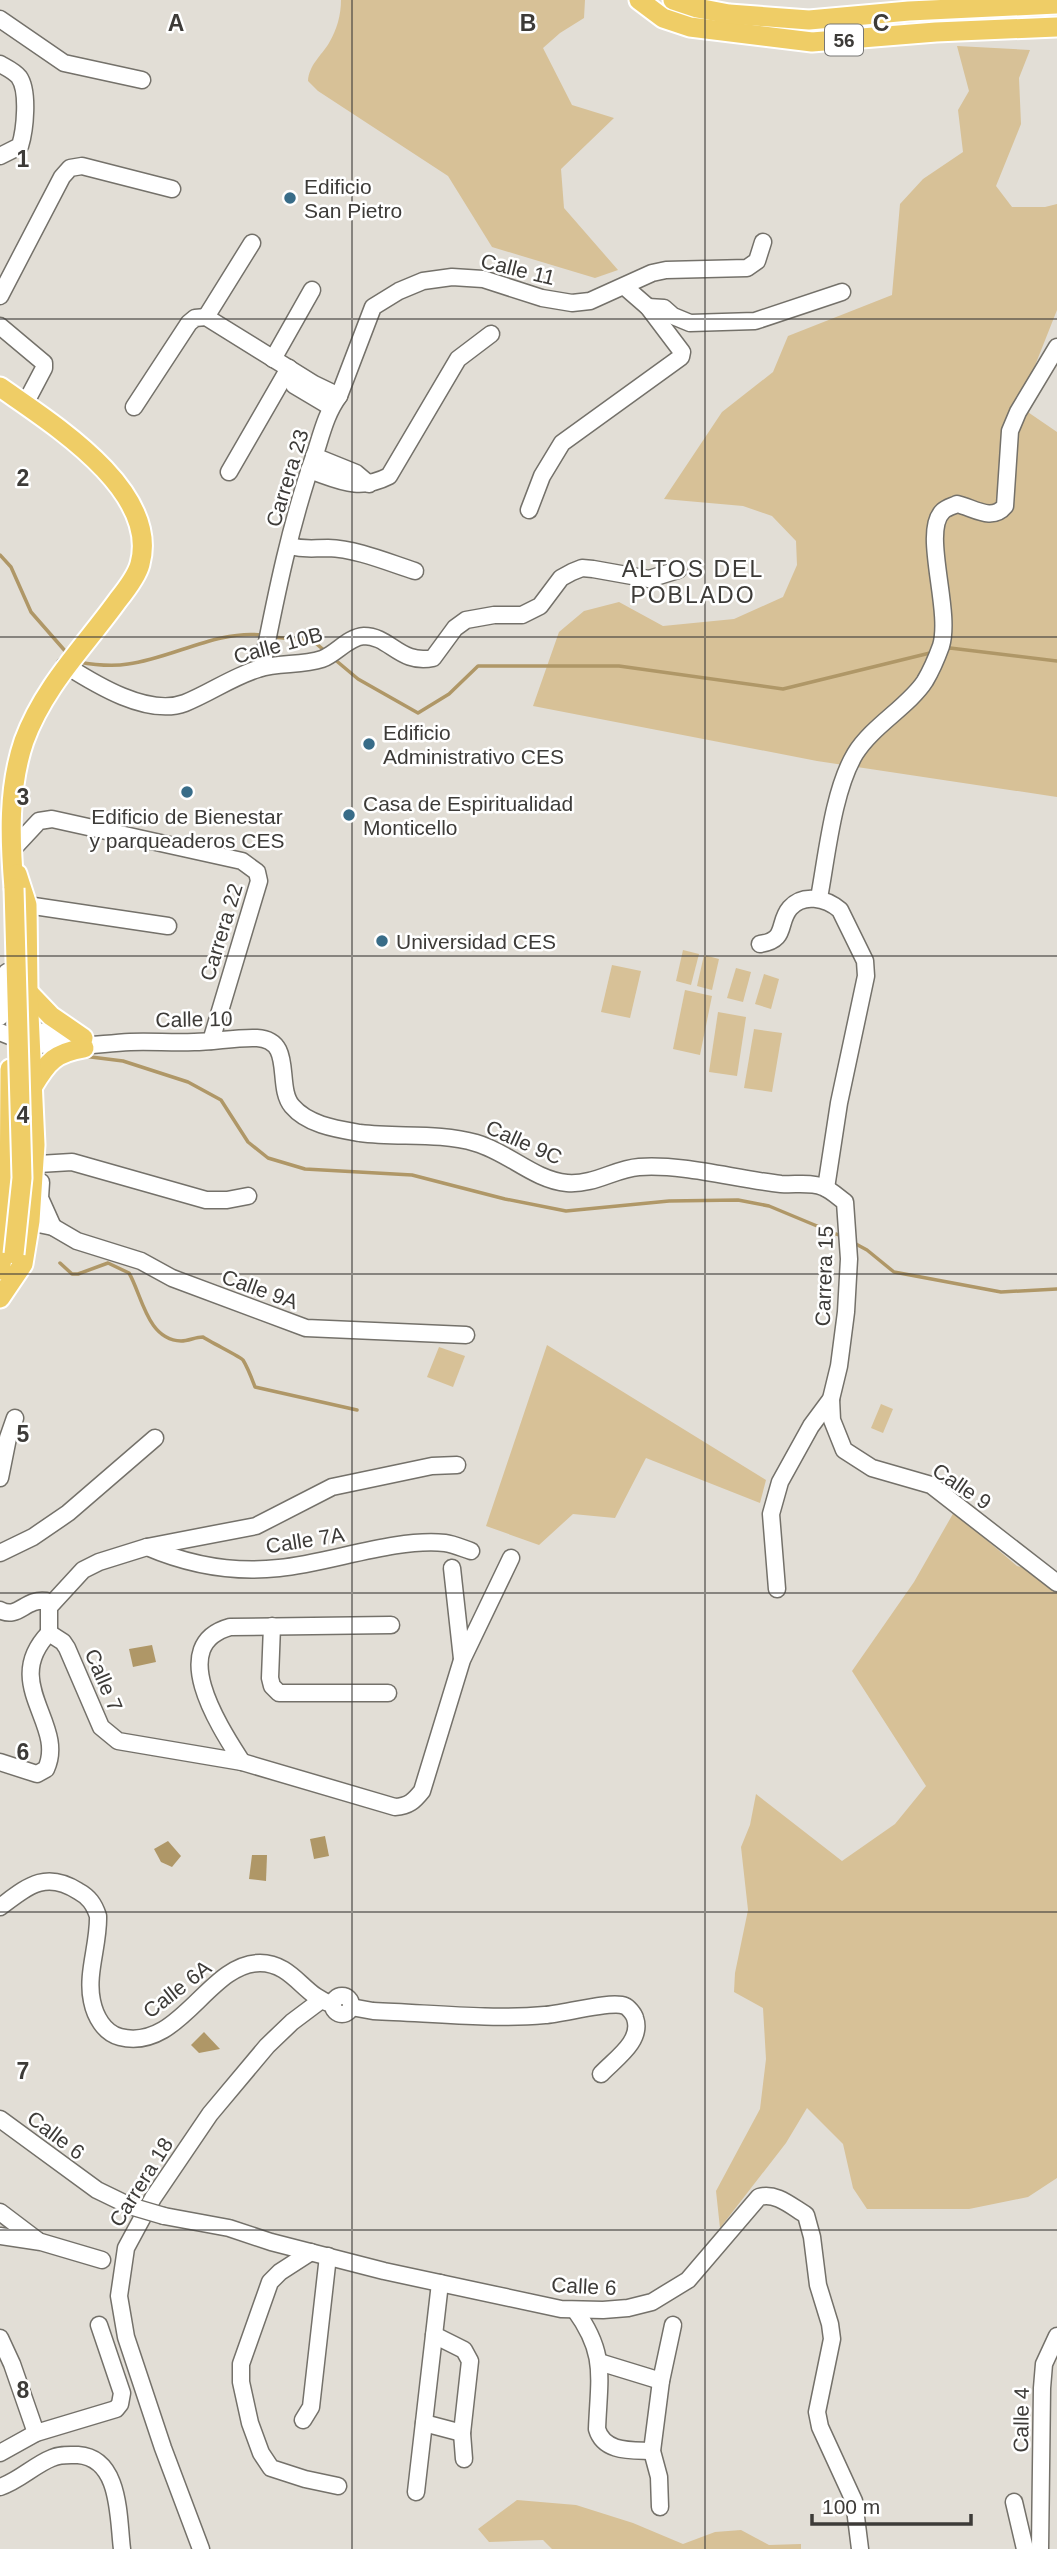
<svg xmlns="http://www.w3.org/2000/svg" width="1057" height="2549" font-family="Helvetica,sans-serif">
<rect width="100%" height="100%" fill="#e2ded6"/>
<g fill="#d7c197">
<path d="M341 0H585L584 18 560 33 543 48 572 105 614 118 561 169 564 208 618 270 595 278 492 247 448 176 318 91 308 81C309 65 321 56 329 43 337 29 341 15 341 0Z"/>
<path d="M957 46 1030 50 1019 78 1021 124 996 186 1012 207H1045L1057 204V310L1019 406 1057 432V797L817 761 533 706 559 632 584 611 619 602 663 626 734 619 783 597 797 565 796 541 772 516 743 506 664 499 722 412 773 372 788 336 892 295 900 204 923 179 963 152 958 110 969 91Z"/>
<path d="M683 950 699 954 691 985 676 981Z"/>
<path d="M704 955 719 959 712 990 697 986Z"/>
<path d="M612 965 641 971 630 1018 601 1012Z"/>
<path d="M736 968 751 972 743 1002 727 998Z"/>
<path d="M764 974 779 979 771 1009 755 1004Z"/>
<path d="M685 990 712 996 700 1055 673 1049Z"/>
<path d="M718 1012 746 1017 737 1076 709 1072Z"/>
<path d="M754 1029 782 1033 772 1092 744 1088Z"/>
<path d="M547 1345 766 1480 760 1503 646 1458 615 1518 573 1514 539 1545 486 1526Z"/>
<path d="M439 1347 465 1356 453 1387 427 1377Z"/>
<path d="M881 1404 893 1409 883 1433 871 1428Z"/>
<path d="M954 1512 1017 1566 1057 1577V2178L1028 2197 969 2209H867L853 2188 843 2144 807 2108 786 2143 720 2228 716 2191 760 2109 766 2059 763 2008 734 1992 735 1973 748 1910 741 1847 750 1825 756 1794 842 1861 895 1824 926 1786 852 1671 914 1582Z"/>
<path d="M517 2500 576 2505 633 2523 683 2544 715 2532 741 2530 769 2545 801 2544V2549H552L543 2540 489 2542 478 2529Z"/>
</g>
<g fill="#af9767">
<path d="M152 1645 156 1662 133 1667 129 1649Z"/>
<path d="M325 1836 329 1856 314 1859 310 1839Z"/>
<path d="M168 1841 181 1856 172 1867 161 1862 154 1849Z"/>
<path d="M252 1855H267L266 1881 249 1879Z"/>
<path d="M204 2032 220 2049 199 2053 191 2045Z"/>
</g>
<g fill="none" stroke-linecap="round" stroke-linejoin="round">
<g stroke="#af9767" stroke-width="3.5">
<path d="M0 555 11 567 31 612 66 652"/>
<path d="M273 637 313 641 325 651"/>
<path d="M945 649 950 648 1057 661"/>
<path d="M333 658 358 679 418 713 449 694 478 666H619L783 689 934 652"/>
<path d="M78 662C95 665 111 667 128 664 173 658 216 630 262 635"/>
<path d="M83 1056 123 1061 188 1082 221 1100 248 1142 268 1158 305 1169 412 1175 505 1199 566 1211 669 1201 738 1200 769 1206 841 1236"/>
<path d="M854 1243 867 1250 894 1272 1001 1292 1057 1289"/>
<path d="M60 1263 72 1274H78L108 1263 129 1273C142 1295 147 1340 181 1341 189 1341 195 1337 203 1337 210 1342 241 1357 243 1360 248 1368 252 1379 255 1387L357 1410"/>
</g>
<defs>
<g id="minor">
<path d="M0 19 64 63 142 80"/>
<path d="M0 64C7 68 14 71 19 77 29 91 25 130 20 146L0 156"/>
<path d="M0 296 62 177 70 168 82 166 172 189"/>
<path d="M648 307 664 308 673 316 690 323 755 321 842 292"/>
<path d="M206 317 252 243"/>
<path d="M0 326 44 363V368L25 404"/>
<path d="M273 359 312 290"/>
<path d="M294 385 331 407"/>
<path d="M134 407 189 323 195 318 206 317 314 384 339 396"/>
<path d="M314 456 356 473 369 484"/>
<path d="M309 470C339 480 358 492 389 476L458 359 491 334"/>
<path d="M229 472 289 368"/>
<path d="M529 510 542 476 562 443 681 357 682 352 648 307 625 287"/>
<path d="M289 546C306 550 312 548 328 548 357 549 387 562 415 571"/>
<path d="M65 665C95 684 148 717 185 703 210 693 232 677 258 669 278 662 301 666 322 659 336 654 348 637 364 636 390 636 400 665 433 658L455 628 466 620 494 615H522L540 606 561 578 572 572 582 568 593 569 649 579 678 570"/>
<path d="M262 667C276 595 291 521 316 451 322 432 327 412 339 396L373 307 399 291 423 281 452 277 483 279 542 298 572 303 590 301 652 273 666 270 747 268 757 261 763 242"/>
<path d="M11 851 39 821 52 819 242 861 257 872 259 881 211 1041"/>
<path d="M819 898C827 855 833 791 855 754 872 726 909 706 925 681 931 671 937 657 941 646 952 610 921 531 943 511 946 508 953 506 957 504 974 508 992 522 1005 506L1010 431 1018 412 1057 347"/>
<path d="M27 905 168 926"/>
<path d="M760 944C788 940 777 923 790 908 803 893 826 898 840 910L865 961 866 976 839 1103 826 1188"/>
<path d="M0 1017 7 997V972"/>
<path d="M19 1024 42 1032 82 1038"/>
<path d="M0 1032C47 1054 81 1045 130 1042 151 1041 172 1043 194 1042 214 1042 236 1037 257 1038 295 1040 275 1086 292 1106 308 1125 337 1129 360 1133 398 1138 438 1132 476 1143 508 1152 534 1180 567 1183 595 1185 614 1169 639 1167 686 1164 734 1179 781 1184 795 1185 811 1182 823 1187 831 1190 838 1197 845 1202L849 1259 846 1312 839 1366 831 1399 811 1426 780 1482 771 1514 777 1589"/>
<path d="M22 1165 72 1162 206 1200H227L248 1196"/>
<path d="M41 1182 40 1198 53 1227"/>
<path d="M19 1220 53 1227 77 1241 141 1261 172 1278 306 1328 466 1335"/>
<path d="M831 1399 832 1420 844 1450 872 1468 931 1485 1057 1583"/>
<path d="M0 1478 8 1438 15 1418"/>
<path d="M147 1547C189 1565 234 1573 279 1568 331 1563 393 1538 445 1543 453 1544 462 1548 471 1551"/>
<path d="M0 1553 33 1537 68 1513 155 1438"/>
<path d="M452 1568 462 1659"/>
<path d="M0 1610C18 1620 25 1598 46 1601L49 1607"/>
<path d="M272 1626 270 1678 272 1686 279 1693H388"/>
<path d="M49 1633 63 1642 67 1648 101 1727 118 1741 242 1762 395 1807C409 1806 414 1801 422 1791L462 1660 511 1558"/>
<path d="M49 1633V1607L83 1570 99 1562 147 1547 256 1526 332 1487 432 1466 457 1465"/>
<path d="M0 1762 37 1774 46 1769C67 1724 0 1684 49 1633"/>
<path d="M242 1762C221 1729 165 1645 230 1627L391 1625"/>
<path d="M0 1907C27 1887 45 1870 78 1891 89 1897 94 1904 98 1916 99 1944 86 1974 92 2001 95 2016 104 2033 120 2037 180 2052 208 1963 260 1963 293 1963 304 1997 332 2004"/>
<circle cx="342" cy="2005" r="9"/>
<path d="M351 2007 373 2011C430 2013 489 2020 545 2015 563 2014 612 2000 625 2006 628 2007 634 2014 635 2018 643 2041 615 2059 601 2074"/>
<path d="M0 2119 97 2190 130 2206"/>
<path d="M0 2212 37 2240"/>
<path d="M164 2216 229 2228 271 2242 384 2271 561 2309 603 2310 628 2308 652 2302 688 2280 759 2197C776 2192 791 2206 806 2215L812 2237 818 2285 830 2324 832 2339 817 2412 820 2427 854 2501 860 2549"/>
<path d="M0 2236 41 2242 102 2260"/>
<path d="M311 2252 280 2272 270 2282 241 2364V2382L250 2423 261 2453 271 2468 305 2479 338 2486"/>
<path d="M575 2310C607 2354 599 2377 597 2429 604 2453 632 2450 652 2451"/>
<path d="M434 2335 464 2350 470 2361 462 2433 464 2459"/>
<path d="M0 2338 12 2364 36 2433"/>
<path d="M599 2362 661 2381"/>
<path d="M303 2420 311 2407 328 2256"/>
<path d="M424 2423 462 2433"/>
<path d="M0 2453 36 2433 116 2409 120 2404 122 2393 99 2325"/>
<path d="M0 2487C19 2481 34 2465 52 2458 60 2454 69 2455 78 2455 121 2458 118 2518 122 2549"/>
<path d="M416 2492 440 2283"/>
<path d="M1014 2502 1025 2549"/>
<path d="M660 2507 659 2477 652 2451 661 2381 673 2325"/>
<path d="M201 2549 163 2448 126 2337 119 2296 126 2248 153 2198 210 2114 267 2046 292 2022 320 2001"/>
<path d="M1040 2549 1042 2388 1044 2364 1057 2336"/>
</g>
<g id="major">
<path d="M639 0 663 18 690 27 812 42 936 32 1057 27"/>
<path d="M673 0 697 8 729 14 809 20 909 11 1057 4"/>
<path d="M0 387C51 423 160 490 140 564 137 576 126 590 118 600 85 646 44 686 24 741 8 788 10 839 14 888"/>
<path d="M28 992 51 1016 83 1038"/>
<path d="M33 1086C48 1061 55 1053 84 1048"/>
<path d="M0 1270 9 1219 10 1069"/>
<path d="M0 1298 23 1264 30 1221 35 1145 28 992 27 905 17 874"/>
</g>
</defs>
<use href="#minor" stroke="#74716a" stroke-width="19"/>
<use href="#major" stroke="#fff" stroke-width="23"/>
<use href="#minor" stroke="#fff" stroke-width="16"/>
<use href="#major" stroke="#efcd66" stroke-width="19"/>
<defs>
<path id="minor-bridge" d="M130 2206 164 2216"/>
<path id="major-bridge" d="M14 888 22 1178 14 1254"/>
</defs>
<use href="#minor-bridge" stroke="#74716a" stroke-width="19" stroke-linecap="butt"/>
<use href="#major-bridge" stroke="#fff" stroke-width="23" stroke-linecap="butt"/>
<use href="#minor-bridge" stroke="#fff" stroke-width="16"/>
<use href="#major-bridge" stroke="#efcd66" stroke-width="19"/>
</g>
<path fill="none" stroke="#3d3b38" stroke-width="2" stroke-opacity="0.55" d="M352 0V2549M705 0V2549M0 319H1057M0 637H1057M0 956H1057M0 1274H1057M0 1593H1057M0 1912H1057M0 2230H1057"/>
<g fill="#386c88" stroke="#fff" stroke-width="2.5">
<circle cx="290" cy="198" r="7"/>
<circle cx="369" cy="744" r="7"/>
<circle cx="187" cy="792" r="7"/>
<circle cx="349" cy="815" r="7"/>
<circle cx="382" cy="941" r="7"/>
</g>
<g text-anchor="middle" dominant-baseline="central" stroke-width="5" stroke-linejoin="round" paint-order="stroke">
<rect fill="#fff" stroke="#777674" stroke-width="2" x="825" y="24.5" width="38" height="31" rx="5"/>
<g font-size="19" font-weight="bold" fill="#3d3b38">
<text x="844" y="40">56</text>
</g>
<g font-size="21" fill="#3d3b38" stroke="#fff" text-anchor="start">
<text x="304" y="186">Edificio<tspan x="304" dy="24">San Pietro</tspan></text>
<text x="383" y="732">Edificio<tspan x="383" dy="24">Administrativo CES</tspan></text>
<text x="363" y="803">Casa de Espiritualidad<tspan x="363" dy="24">Monticello</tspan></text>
<text x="187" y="816" text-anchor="middle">Edificio de Bienestar<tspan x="187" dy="24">y parqueaderos CES</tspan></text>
<text x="396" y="941">Universidad CES</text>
</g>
<g font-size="21" fill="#3d3b38" stroke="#fff">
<text transform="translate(518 269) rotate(14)">Calle 11</text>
<text transform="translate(287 478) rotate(-73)">Carrera 23</text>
<text transform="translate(278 645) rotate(-15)">Calle 10B</text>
<text transform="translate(221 932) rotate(-73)">Carrera 22</text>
<text transform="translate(194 1019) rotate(-1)">Calle 10</text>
<text transform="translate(524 1142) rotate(24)">Calle 9C</text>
<text transform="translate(824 1276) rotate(-88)">Carrera 15</text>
<text transform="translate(260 1289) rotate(20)">Calle 9A</text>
<text transform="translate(962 1486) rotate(34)">Calle 9</text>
<text transform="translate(305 1540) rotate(-9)">Calle 7A</text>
<text transform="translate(104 1680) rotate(67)">Calle 7</text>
<text transform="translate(177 1989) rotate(-38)">Calle 6A</text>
<text transform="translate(56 2135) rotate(37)">Calle 6</text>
<text transform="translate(141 2182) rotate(-58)">Carrera 18</text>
<text transform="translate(584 2286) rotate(3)">Calle 6</text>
<text transform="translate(1021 2420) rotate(-89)">Calle 4</text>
</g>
<g font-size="23" letter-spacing="2" fill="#3d3b38" stroke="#fff">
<text x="693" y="569">ALTOS DEL<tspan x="693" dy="26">POBLADO</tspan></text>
</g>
</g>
<g font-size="23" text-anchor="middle" font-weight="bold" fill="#3d3b38" stroke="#fff" stroke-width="5" stroke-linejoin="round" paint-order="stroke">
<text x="176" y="31">A</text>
<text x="528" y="31">B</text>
<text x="881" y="31">C</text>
<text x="23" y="167">1</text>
<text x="23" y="486">2</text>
<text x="23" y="805">3</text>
<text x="23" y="1123">4</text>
<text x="23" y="1442">5</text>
<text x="23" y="1760">6</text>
<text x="23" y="2079">7</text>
<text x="23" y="2398">8</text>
</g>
<path d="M812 2514v10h159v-10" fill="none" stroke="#3d3b38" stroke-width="3.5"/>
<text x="822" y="2514" font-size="21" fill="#3d3b38" stroke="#ffffff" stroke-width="5" paint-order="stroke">100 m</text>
</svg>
